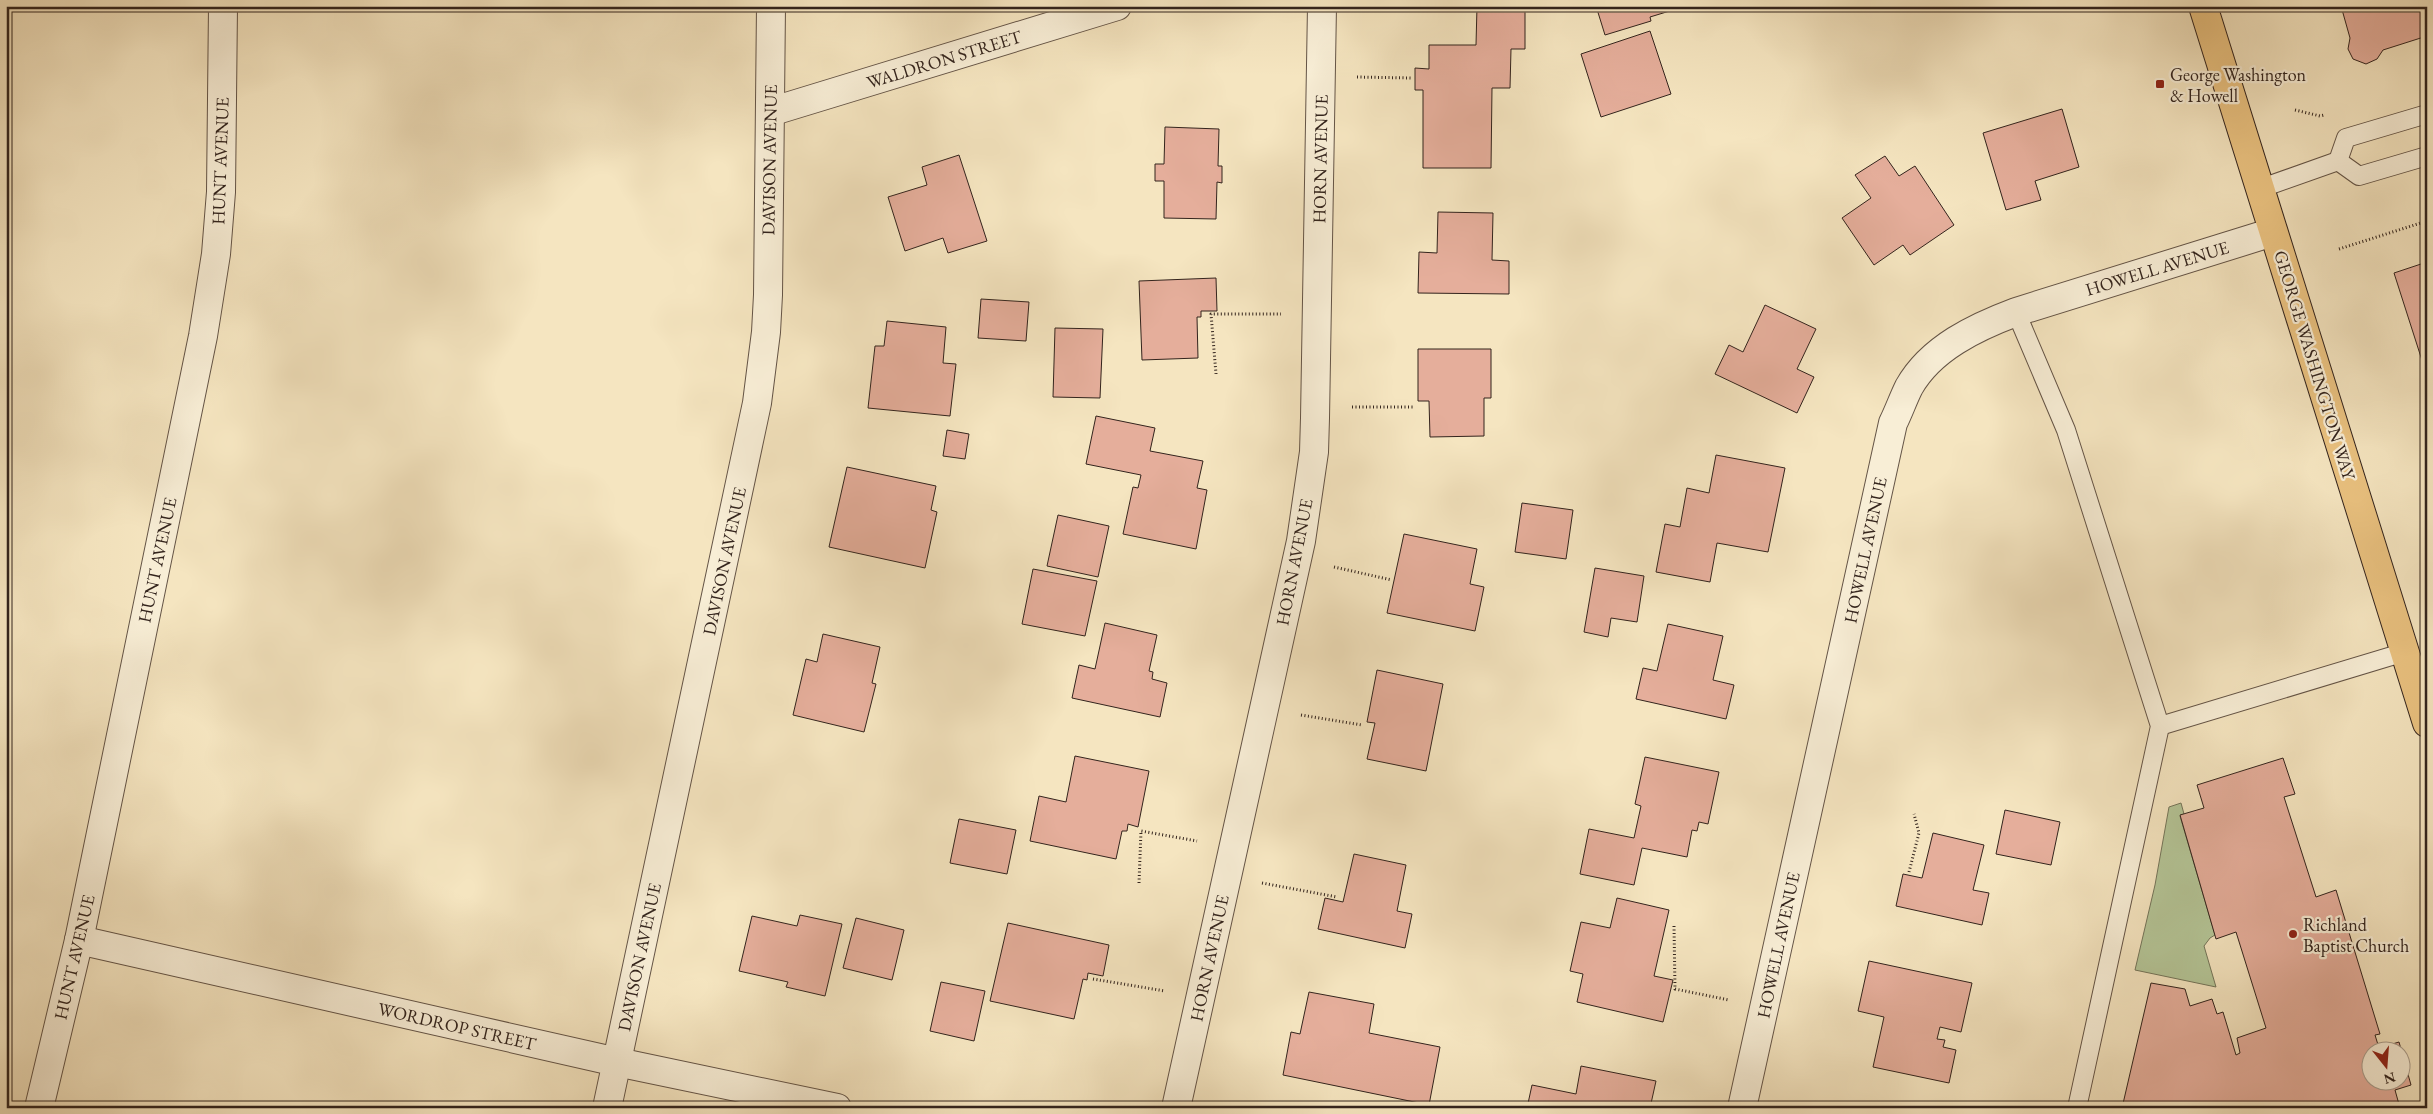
<svg xmlns="http://www.w3.org/2000/svg" width="2433" height="1114" font-family="'EB Garamond',serif">
<rect width="100%" height="100%" fill="#f5e5c0"/>
<filter id="stains"><feTurbulence type="fractalNoise" baseFrequency=".004" numOctaves="4"/><feColorMatrix values="0 0 0 0 .2 0 0 0 0 .09 0 0 0 0 .02 0 0 0 .5 -.17"/></filter>
<radialGradient id="worn" r=".72"><stop offset=".6" stop-color="#630" stop-opacity="0"/><stop offset="1" stop-color="#630" stop-opacity=".3"/></radialGradient>
<path fill="#b5c698" stroke="#74755a" d="M2181 803 2184 814 2180 816 2215 935 2210 938 2204 946 2216 987 2135 970 2155 885 2169 807Z"/>
<g fill="#e5ae9b" stroke="#33241d" fill-rule="evenodd">
<path d="M1477 6H1525V49H1511L1510 88H1492L1491 168H1423V90H1415V68L1429 69V45H1476Z"/>
<path d="M1596 6H1686L1650 17 1651 21 1605 35Z"/>
<path d="M2341 6H2427V36L2383 50 2377 59 2366 64 2353 59 2348 49 2350 38Z"/>
<path d="M1650 31 1671 94 1601 117 1581 54Z"/>
<path d="M2062 109 2079 167 2035 181 2041 200 2006 210 1983 133Z"/>
<path d="M1165 127 1219 129 1218 166H1222V183L1217 182 1216 219 1164 218V181H1155V164H1164Z"/>
<path d="M959 155 987 241 948 253 943 238 905 251 888 197 927 185 922 167Z"/>
<path d="M1885 156 1899 176 1915 166 1954 225 1910 255 1903 245 1874 265 1842 218 1871 198 1855 175Z"/>
<path d="M1438 212 1493 213 1492 260 1509 261V294L1418 293 1419 252 1437 253Z"/>
<path d="M2427 262V376L2394 273Z"/>
<path d="M1216 278 1217 311H1201V317H1197L1198 358 1142 360 1139 281Z"/>
<path d="M981 299 1029 302 1026 341 978 338Z"/>
<path d="M1765 305 1816 329 1797 369 1814 377 1797 413 1715 374 1729 345 1743 352Z"/>
<path d="M887 321 946 327 943 363 956 364 950 416 868 408 875 346H884Z"/>
<path d="M1055 328 1103 329 1100 398 1053 397Z"/>
<path d="M1418 349H1491V398H1484V436L1430 437 1429 401H1418Z"/>
<path d="M1096 416 1155 428 1150 451 1203 461 1197 488 1207 490 1196 549 1123 534 1133 487 1138 488 1141 475 1086 464Z"/>
<path d="M947 430 969 434 965 459 943 456Z"/>
<path d="M1716 455 1785 468 1768 552 1717 543 1710 582 1656 572 1665 524 1680 527 1687 488 1709 493Z"/>
<path d="M847 467 936 486 931 510 937 512 925 568 829 547Z"/>
<path d="M1522 503 1573 510 1566 559 1515 552Z"/>
<path d="M1058 515 1109 526 1098 577 1047 566Z"/>
<path d="M1404 534 1477 549 1470 584 1484 587 1475 631 1387 613Z"/>
<path d="M1595 568 1644 576 1637 622 1611 618 1608 637 1584 632Z"/>
<path d="M1033 569 1097 581 1085 636 1022 624Z"/>
<path d="M1105 623 1157 635 1149 671 1153 672 1152 679 1167 683 1160 717 1072 698 1079 665 1095 669Z"/>
<path d="M1668 624 1723 636 1713 680 1734 685 1726 719 1636 699 1643 668 1657 671Z"/>
<path d="M823 634 880 647 872 683 876 684 864 732 793 715 806 659 817 662Z"/>
<path d="M1377 670 1443 684 1426 771 1367 759 1375 723 1367 722Z"/>
<path d="M1075 756 1149 771 1138 827 1128 824 1127 831H1122L1116 859 1030 841 1039 796 1066 802Z"/>
<path d="M1645 757 1719 772 1708 824 1699 822 1697 831 1692 830 1687 857 1642 848 1634 885 1580 874 1589 829 1634 838 1641 806 1635 804Z"/>
<path d="M2283 758 2295 794 2284 797 2316 897 2336 890 2380 1034 2375 1035 2379 1048 2399 1042 2411 1085 2395 1090 2400 1108H2122L2151 983 2185 989 2190 1006 2212 999 2217 1014 2223 1012 2236 1055 2240 1053 2237 1038 2266 1028 2236 932 2216 939 2180 815 2204 808 2197 785ZM2370 1052H2400V1082H2370Z"/>
<path d="M2005 810 2060 822 2051 865 1996 854Z"/>
<path d="M959 819 1016 830 1007 874 950 863Z"/>
<path d="M1933 833 1984 845 1973 890 1989 893 1982 925 1896 906 1903 874 1922 878Z"/>
<path d="M1354 854 1406 865 1397 911 1412 914 1405 948 1318 929 1325 898 1343 902Z"/>
<path d="M1617 898 1669 910 1654 976 1673 980 1663 1022 1577 1002 1583 974 1570 971 1581 922 1610 928Z"/>
<path d="M800 915 842 924 825 996 786 987 788 982 739 971 752 916 797 926Z"/>
<path d="M856 918 904 930 892 980 843 968Z"/>
<path d="M1008 923 1109 945 1103 976 1088 973 1087 980 1083 979 1074 1019 990 1001Z"/>
<path d="M1869 961 1972 983 1961 1032 1940 1027 1937 1039 1945 1040 1943 1047 1956 1050 1949 1083 1873 1067 1884 1017 1858 1011Z"/>
<path d="M941 982 985 991 974 1041 930 1031Z"/>
<path d="M1309 992 1374 1004 1369 1033 1440 1047 1429 1105 1283 1075 1291 1032 1300 1034Z"/>
<path d="M1581 1066 1656 1081 1650 1108H1527L1532 1085 1576 1094Z"/>
</g>
<g fill="none" stroke-linecap="round" stroke-linejoin="round">
<defs>
<g id="service">
<path d="M2338 161 2359 176 2427 156"/>
<path d="M2259 189 2338 161 2346 138 2427 114"/>
<path d="M2016 312 2066 430 2160 726 2077 1108"/>
<path d="M2160 726 2405 652"/>
</g>
<g id="minor">
<path d="M770 112 1117 6"/>
<path d="M79 940 617 1062 837 1108"/>
<path d="M1176 1108 1301 541 1314 452 1315 418 1322 6"/>
<path d="M1742 1108 1893 423C1899 411 1903 399 1909 387 1931 348 1976 327 2016 312L2273 232"/>
</g>
<g id="tertiary">
<path d="M39 1108 79 940 203 336 216 254 221 192 223 6"/>
<path d="M607 1108 757 403 766 332 768 295 771 6"/>
</g>
<path id="primary" d="M2203 6 2427 723"/>
</defs>
<use href="#service" stroke="#645446" stroke-width="20"/>
<use href="#minor" stroke="#645446" stroke-width="30"/>
<use href="#tertiary" stroke="#645446" stroke-width="30"/>
<use href="#primary" stroke="#33241d" stroke-width="30"/>
<g stroke="#33241d" stroke-width="3" stroke-dasharray="1 2.5" stroke-linecap="butt">
<path d="M1357 77 1411 78"/>
<path d="M2295 110 2320 116 2324 115"/>
<path d="M2339 249 2427 221"/>
<path d="M1216 374 1211 314H1281"/>
<path d="M1352 407H1415"/>
<path d="M1334 567 1392 580"/>
<path d="M1301 715 1362 725"/>
<path d="M1909 872 1919 833 1914 814"/>
<path d="M1139 883 1141 831 1197 841"/>
<path d="M1262 883 1337 897"/>
<path d="M1674 926 1675 989 1729 1000"/>
<path d="M1093 979 1165 991"/>
</g>
<use href="#service" stroke="#f8eed6" stroke-width="18"/>
<use href="#minor" stroke="#f8eed6" stroke-width="28"/>
<use href="#tertiary" stroke="#f8eed6" stroke-width="28"/>
<use href="#primary" stroke="#eac280" stroke-width="28"/>
</g>
<g fill="#8f2418" stroke="#f8eed6" stroke-width="2">
<rect x="2155" y="79" width="10" height="10" rx="2.5"/>
<circle cx="2293" cy="934" r="5"/>
</g>
<g text-anchor="middle" dominant-baseline="central" stroke-width="4.5" stroke-linejoin="round" paint-order="stroke">
<g font-size="18" fill="#33241d" stroke="#f8eed6">
<text transform="translate(944 59) rotate(-17)">WALDRON STREET</text>
<text transform="translate(1320 159) rotate(-89)">HORN AVENUE</text>
<text transform="translate(769 160) rotate(-89)">DAVISON AVENUE</text>
<text transform="translate(220 161) rotate(-88)">HUNT AVENUE</text>
<text transform="translate(2157 268) rotate(-17)">HOWELL AVENUE</text>
<text transform="translate(2315 365) rotate(73)">GEORGE WASHINGTON WAY</text>
<text transform="translate(1865 550) rotate(-78)">HOWELL AVENUE</text>
<text transform="translate(157 560) rotate(-78)">HUNT AVENUE</text>
<text transform="translate(724 561) rotate(-78)">DAVISON AVENUE</text>
<text transform="translate(1294 562) rotate(-79)">HORN AVENUE</text>
<text transform="translate(1778 945) rotate(-78)">HOWELL AVENUE</text>
<text transform="translate(74 957) rotate(-77)">HUNT AVENUE</text>
<text transform="translate(639 957) rotate(-78)">DAVISON AVENUE</text>
<text transform="translate(1209 958) rotate(-78)">HORN AVENUE</text>
<text transform="translate(457 1026) rotate(13)">WORDROP STREET</text>
</g>
<g font-size="18" fill="#33241d" stroke="#f8eed6" text-anchor="start">
<text x="2170" y="74">George Washington<tspan x="2170" dy="21">&amp; Howell</tspan></text>
<text x="2303" y="924">Richland<tspan x="2303" dy="21">Baptist Church</tspan></text>
</g>
</g>
<rect width="2433" height="1114" fill="none" stroke="#f5e5c0" stroke-width="25"/>
<rect x="8" y="8" width="2418" height="1099" fill="none" stroke="#33241d" stroke-width="2.5"/>
<rect x="12" y="12" width="2408" height="1089" fill="none" stroke="#33241d"/>
<g transform="translate(2386 1066) rotate(163)"><circle r="24" fill="#f8eed6" stroke="#a99d8c"/>
<path d="M0-4L9 19L0 12L-9 19Z" fill="#8f2418"/>
<text y="-8" font-size="14" font-weight="bold" text-anchor="middle" fill="#33241d">N</text>
</g>
<rect width="100%" height="100%" filter="url(#stains)"/>
<rect width="100%" height="100%" fill="url(#worn)"/>
</svg>
